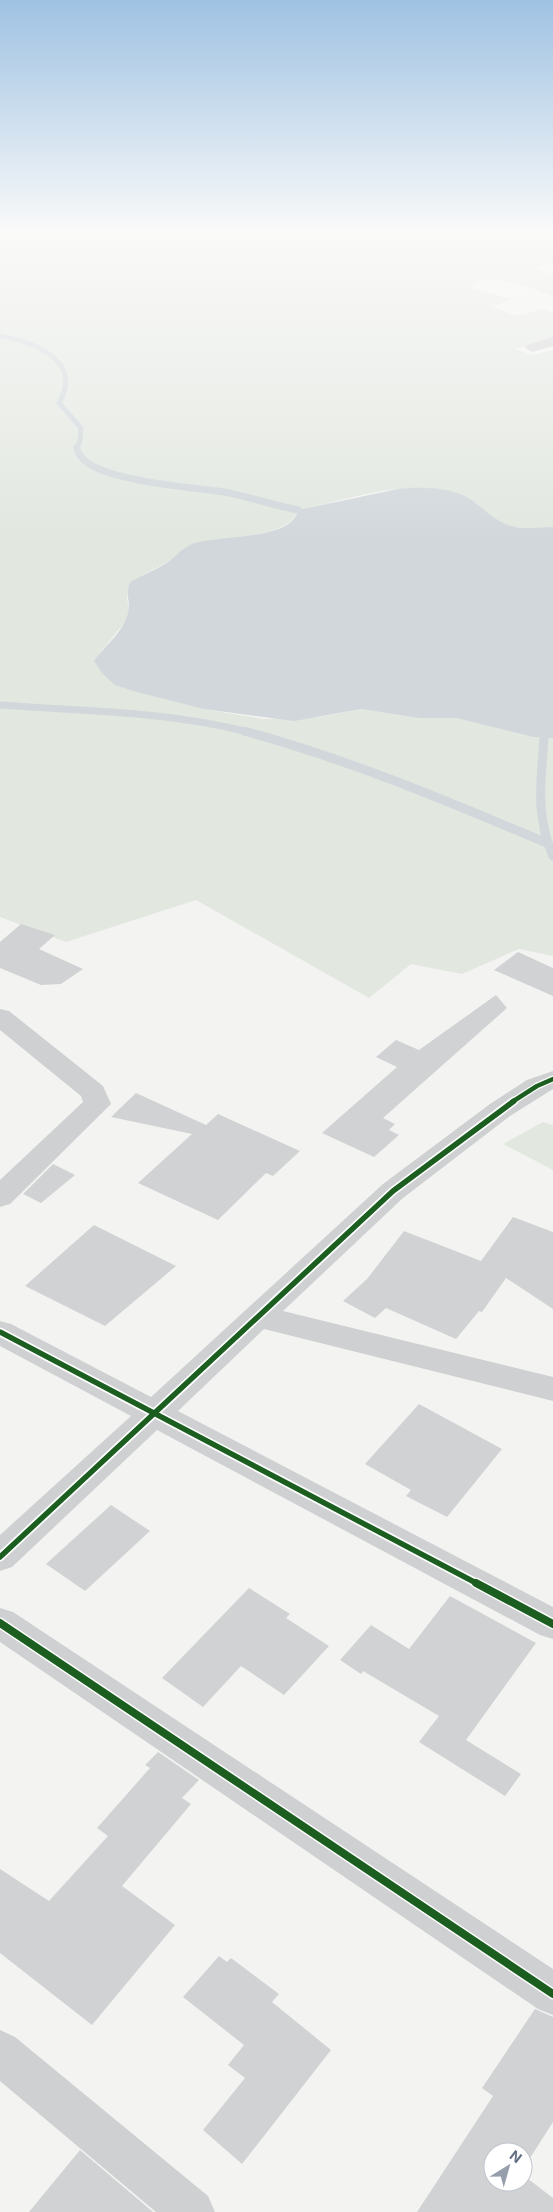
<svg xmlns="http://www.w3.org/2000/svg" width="553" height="2212" font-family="Inter,sans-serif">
<rect width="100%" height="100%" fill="#f3f4f2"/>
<g fill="#e2e7e0">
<path d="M0 230H553V263L538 268 553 275V297C536 289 487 270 472 285L473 289 512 299 492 307 517 316 543 309 553 313V338L515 349 532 355 553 350V527C534 528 514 531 497 520 481 510 471 497 452 492 401 479 347 500 298 510 292 538 217 538 194 543L183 549 169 561 130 582 127 598 129 610 126 621 99 654 204 709 264 719 319 717 361 709 419 718H456L533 737 553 738V956L519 949 462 974 411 964 369 998 196 900 66 942 0 917Z"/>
<path d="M543 1122 553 1125V1170L503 1144Z"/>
</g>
<path fill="#d1d7db" d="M398 489C422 487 452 486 473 501 485 510 496 522 511 526 525 530 539 527 553 527V738L533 737 456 718H419L361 709 294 721 204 709 137 692 115 685 102 673 94 661C105 646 124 631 128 613 131 603 125 596 130 582 142 575 156 570 168 562 176 556 182 548 192 544 215 535 293 541 298 510Z"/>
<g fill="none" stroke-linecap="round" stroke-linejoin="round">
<path stroke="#d1d7db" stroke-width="5" d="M0 336C33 342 84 360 59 403L81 428 80 441 76 449"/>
<g stroke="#d1d7db" stroke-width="7">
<path d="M77 447C79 482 197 487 224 492 249 497 273 505 298 510"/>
<path d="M0 705C83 711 167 711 248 732"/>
</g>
<g stroke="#d1d7db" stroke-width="9">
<path d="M244 731C348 759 447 801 547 843"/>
<path d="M544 738C541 782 535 814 553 856"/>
</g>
</g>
<g fill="#d1d2d3">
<path d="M21 924 55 935 39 949 83 969 61 984 41 985 0 968V942Z"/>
<path d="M518 952 553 968V996L494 970Z"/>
<path d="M496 995 507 1008 383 1118 395 1124 389 1130 399 1135 374 1157 322 1133 397 1067 376 1057 396 1040 419 1050Z"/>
<path d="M136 1093 206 1125 218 1114 300 1151 273 1176 266 1173 218 1220 138 1183 192 1134 111 1117Z"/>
<path d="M53 1164 75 1175 41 1203 23 1194Z"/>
<path d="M513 1217 553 1232V1309L506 1278 482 1312 479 1311 456 1339 386 1308 375 1318 343 1301 367 1279 404 1231 481 1261Z"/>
<path d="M94 1225 176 1266 105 1326 25 1286Z"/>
<path d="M419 1404 502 1449 447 1517 406 1496 411 1490 365 1464Z"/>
<path d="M111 1505 150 1531 85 1591 46 1564Z"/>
<path d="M249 1588 290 1614 286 1618 329 1646 284 1695 241 1666 203 1707 162 1678Z"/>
<path d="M450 1596 536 1643 466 1740 521 1774 505 1796 419 1742 439 1716 363 1671 361 1674 340 1660 371 1625 409 1649Z"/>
<path d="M158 1752 199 1780 182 1798 191 1804 122 1886 175 1925 92 2025 0 1953V1869L49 1901 108 1836 97 1828 150 1768 145 1765Z"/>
<path d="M219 1956 227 1962 231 1958 279 1994 272 2002 331 2050 242 2164 203 2130 245 2078 228 2065 244 2045 183 1997Z"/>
<path d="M535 2009 553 2017V2122L523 2169V2152H493V2182H523V2175L553 2198V2212H417L493 2096 482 2088Z"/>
<path d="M80 2150 153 2212H29Z"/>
</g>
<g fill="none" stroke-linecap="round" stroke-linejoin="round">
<g fill="#cfd0d1" fill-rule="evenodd">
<path d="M553 337V346L532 352 525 348 527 345Z"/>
<path d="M0 1009 9 1011 103 1086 111 1104 10 1204 0 1207V1180L83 1102 81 1096 0 1030Z"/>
<path d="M553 1071V1089L510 1116 403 1198 283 1311 553 1377V1401L264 1329 178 1411 553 1607V1639L540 1635 157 1430 12 1567 0 1571V1535L131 1416 0 1346V1321L11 1324 151 1397 383 1184 490 1104 527 1080Z"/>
<path d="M0 1608 13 1612 553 1969V2015L538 2009 0 1642Z"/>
<path d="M0 2030 15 2037 208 2196 215 2212H156L0 2081Z"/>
</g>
<defs>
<path id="cycleway-far2" d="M512 1102 537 1086 553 1079"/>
<g id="cycleway-far1">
<path d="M0 1332 478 1584"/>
<path d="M0 1557 393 1191 514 1101"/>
</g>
<g id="cycleway">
<path d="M476 1583 553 1624"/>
<path d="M0 1623 553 1994"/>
</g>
</defs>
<use href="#cycleway-far2" stroke="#fff" stroke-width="7"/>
<use href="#cycleway-far1" stroke="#fff" stroke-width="9"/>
<use href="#cycleway" stroke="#fff" stroke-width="11"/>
<use href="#cycleway-far2" stroke="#1b5e20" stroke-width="4.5"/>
<use href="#cycleway-far1" stroke="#1b5e20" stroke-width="5.5"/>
<use href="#cycleway" stroke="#1b5e20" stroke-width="8"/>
</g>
<linearGradient id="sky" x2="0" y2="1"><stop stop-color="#9fc2e3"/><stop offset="0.43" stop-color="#fafaf9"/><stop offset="1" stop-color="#fafaf9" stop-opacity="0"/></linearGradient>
<rect width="553" height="540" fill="url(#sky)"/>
<g transform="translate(508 2167) rotate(37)"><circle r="24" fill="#ffffff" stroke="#c0c5ce"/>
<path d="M0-4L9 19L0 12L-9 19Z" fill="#959eaa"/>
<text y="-8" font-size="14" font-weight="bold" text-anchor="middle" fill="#626f84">N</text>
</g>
</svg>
